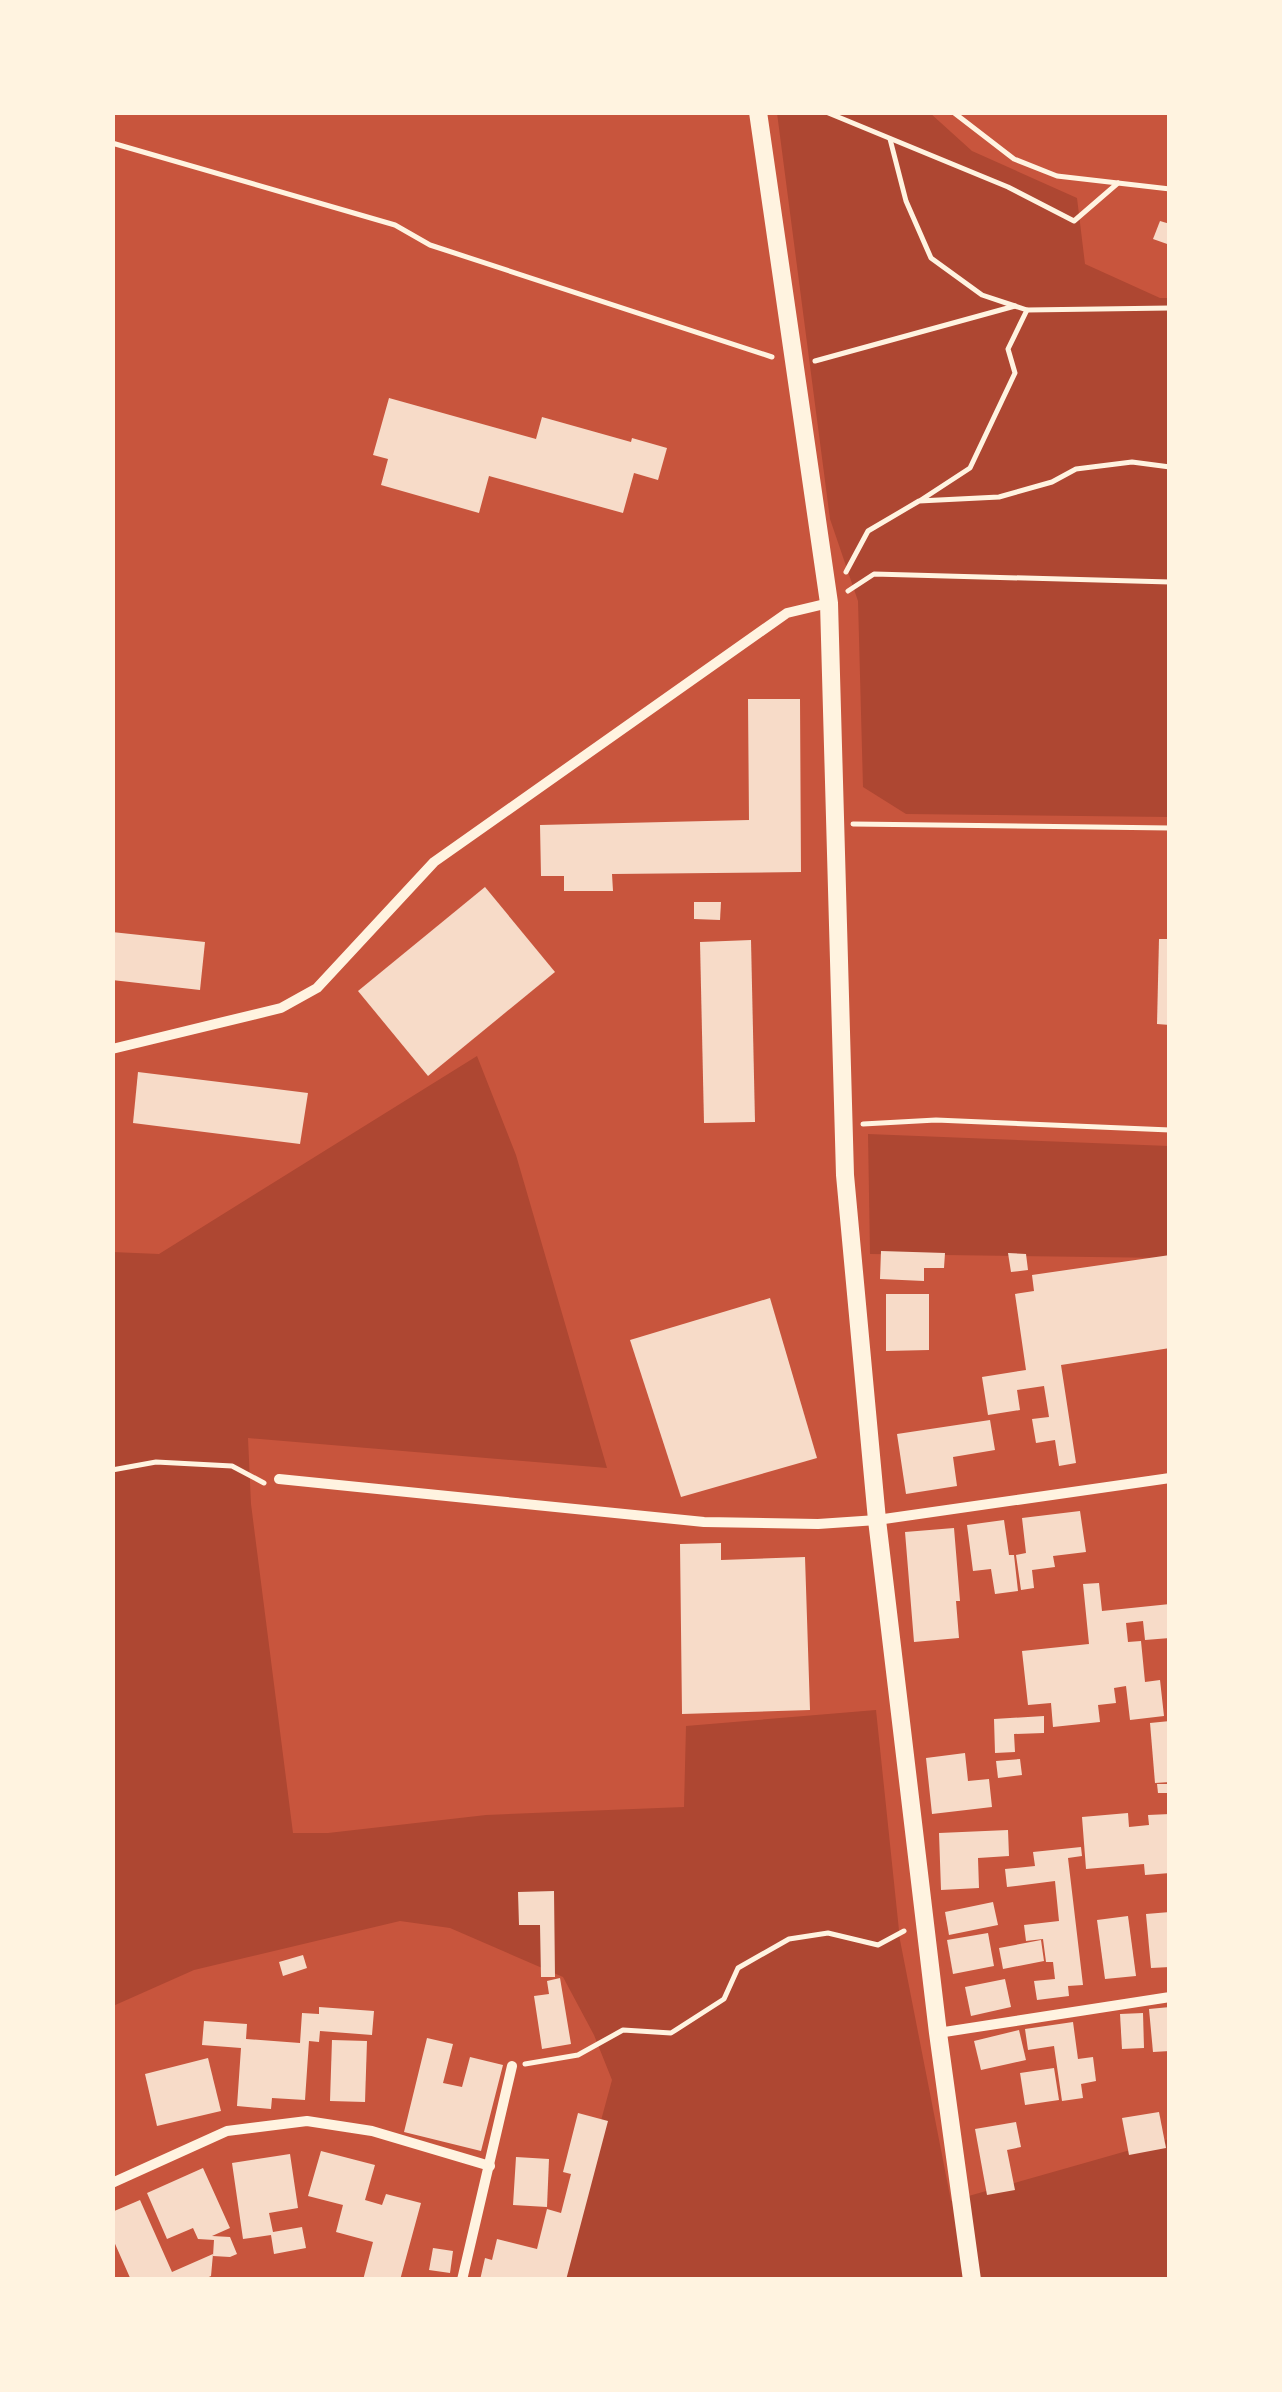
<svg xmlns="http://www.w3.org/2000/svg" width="1282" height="2392" font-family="'Work Sans',sans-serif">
<rect width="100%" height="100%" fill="#c8553d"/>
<g fill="#ae4732">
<path d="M777 113H930L972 151 1077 198 1085 264 1160 298H1169V817L906 814 863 787 858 601 830 519Z"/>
<path d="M477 1056 516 1155 607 1468 248 1438 251 1504 293 1833H328L486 1815 684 1807 686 1726 876 1710 900 1940 951 2201 1169 2139V2279H558L612 2080 594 2035 563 1977 450 1928 400 1921 194 1970 113 2006 112 1252 159 1254Z"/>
<path d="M868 1134 1169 1146V1258L870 1254Z"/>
</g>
<g fill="#f7dbc8">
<path d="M1160 221 1170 224V245L1153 239Z"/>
<path d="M389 398 536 439 542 417 631 442 632 438 667 448 658 480 634 473 623 513 489 476 479 513 381 485 388 459 373 455Z"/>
<path d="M748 699H800L801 872 612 874 613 891H564V876H541L540 825 749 820Z"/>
<path d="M485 887 555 972 428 1076 358 991Z"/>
<path d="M694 902H721L720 920 694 919Z"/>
<path d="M112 932 205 942 200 990 112 980Z"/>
<path d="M1159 939H1170V1025L1157 1024Z"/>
<path d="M751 940 755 1122 704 1123 700 942Z"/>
<path d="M138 1072 308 1093 300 1144 133 1123Z"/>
<path d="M881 1251 945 1253 944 1268H924V1281L880 1279Z"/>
<path d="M1008 1253 1026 1254 1028 1270 1011 1272Z"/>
<path d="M1170 1255V1348L1061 1365 1076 1463 1059 1466 1055 1440 1036 1443 1032 1419 1049 1417 1044 1386 1017 1390 1020 1410 988 1415 982 1377 1026 1370 1015 1294 1034 1291 1032 1275Z"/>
<path d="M886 1294H929V1350L886 1351Z"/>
<path d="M770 1298 817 1458 681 1497 630 1340Z"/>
<path d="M990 1420 995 1450 953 1457 957 1486 906 1494 897 1434Z"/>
<path d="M1080 1511 1086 1552 1053 1556 1055 1567 1032 1570 1034 1588 1021 1590 1016 1555 1026 1553 1022 1518Z"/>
<path d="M1004 1520 1009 1555H1014L1018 1591 995 1594 991 1569 973 1571 967 1525Z"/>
<path d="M954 1528 960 1601H956L959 1638 914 1642 905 1532Z"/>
<path d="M721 1543V1560L805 1557 810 1710 682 1714 680 1544Z"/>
<path d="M1099 1583 1102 1611 1170 1604V1638L1145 1640 1143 1621 1126 1623 1128 1642 1141 1641 1145 1682 1160 1680 1164 1716 1130 1720 1126 1686 1114 1688 1116 1703 1098 1705 1100 1722 1053 1727 1051 1703 1028 1705 1022 1651 1089 1644 1083 1584Z"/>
<path d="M1044 1716V1733L1014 1734 1015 1752 995 1753 994 1719Z"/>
<path d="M1170 1721V1782L1155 1783 1150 1723Z"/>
<path d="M965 1753 968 1781 989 1779 992 1807 932 1814 926 1758Z"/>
<path d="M1020 1759 1022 1775 998 1778 996 1761Z"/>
<path d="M1157 1784H1170V1793H1158Z"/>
<path d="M1128 1813 1129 1827 1149 1825 1148 1815 1170 1814V1873L1145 1875 1144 1864 1086 1869 1082 1817Z"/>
<path d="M1008 1830 1009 1856 978 1858 979 1888 941 1890 939 1833Z"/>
<path d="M1081 1847 1082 1856 1068 1858 1083 1985 1068 1986 1069 1996 1037 2000 1034 1981 1055 1979 1053 1962H1046L1043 1939 1026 1941 1024 1925 1059 1921 1055 1881 1007 1887 1005 1869 1035 1866 1033 1852Z"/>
<path d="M554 1891 555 1977H541L540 1925H519L518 1892Z"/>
<path d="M993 1902 998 1925 949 1935 945 1912Z"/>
<path d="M1170 1912V1967L1151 1968 1146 1914Z"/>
<path d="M1128 1916 1136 1976 1105 1979 1097 1920Z"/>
<path d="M988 1933 994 1966 953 1974 947 1940Z"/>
<path d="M1041 1940 1044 1961 1003 1969 999 1948Z"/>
<path d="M303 1955 307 1968 283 1976 279 1962Z"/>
<path d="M560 1978 571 2044 542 2049 534 1996 549 1994 547 1981Z"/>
<path d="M1005 1979 1011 2007 971 2016 965 1987Z"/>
<path d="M319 2007 374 2011 372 2035 320 2031 319 2042 309 2041 305 2100 272 2098 271 2109 237 2106 241 2048 202 2045 204 2021 247 2024 246 2039 300 2043 302 2013 319 2014Z"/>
<path d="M1170 2007V2051L1153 2052 1149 2009Z"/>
<path d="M1143 2013 1144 2048 1122 2049 1120 2014Z"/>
<path d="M1073 2022 1078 2059 1093 2057 1096 2081 1081 2084 1083 2098 1062 2101 1054 2046 1028 2050 1025 2029Z"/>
<path d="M1019 2030 1026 2060 981 2070 974 2041Z"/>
<path d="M427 2038 453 2044 443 2083 462 2087 470 2057 503 2065 481 2151 404 2132Z"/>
<path d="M332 2040 367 2041 365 2102 330 2101Z"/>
<path d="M208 2058 221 2111 157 2126 145 2074Z"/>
<path d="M1054 2068 1059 2100 1025 2105 1020 2073Z"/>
<path d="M1159 2112 1166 2148 1129 2155 1122 2118Z"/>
<path d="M578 2113 608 2121 566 2280H480L485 2258 492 2260 497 2239 537 2249 547 2209 561 2213 571 2174 563 2172Z"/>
<path d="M1016 2122 1021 2147 1007 2150 1015 2190 987 2195 975 2129Z"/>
<path d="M321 2151 375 2165 365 2200 382 2205 386 2194 421 2203 400 2280H363L373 2242 336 2232 343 2205 308 2196Z"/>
<path d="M290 2154 298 2208 269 2213 273 2232 302 2227 306 2248 274 2254 271 2235 243 2239 232 2163Z"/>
<path d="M516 2157 549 2159 547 2207 513 2205Z"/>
<path d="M203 2168 230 2228 212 2236 230 2237 237 2254 230 2257 213 2256 214 2240 198 2239 193 2228 167 2239 147 2193Z"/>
<path d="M140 2200 172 2272 213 2254 211 2276 202 2280H131L112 2237V2212Z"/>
<path d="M433 2248 453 2251 450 2273 429 2270Z"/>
</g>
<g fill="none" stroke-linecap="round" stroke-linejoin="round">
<g stroke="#fff3e0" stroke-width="5">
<path d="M826 112 1008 187 1074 221 1118 183"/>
<path d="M953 112 1014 159 1057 176 1170 189"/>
<path d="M890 139 906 201 931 258 982 295 1027 310 1170 308"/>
<path d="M112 143 395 225 430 245 772 357"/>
<path d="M815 361 1015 306"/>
<path d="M921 500 970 468 1015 373 1008 349 1027 310"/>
<path d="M846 572 868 531 919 501 999 497 1052 482 1076 469 1132 462 1170 467"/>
<path d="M848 591 874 574 1170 582"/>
<path d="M853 824 1170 828"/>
<path d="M863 1124 936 1120 1170 1130"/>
<path d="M112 1470 156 1462 232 1466 264 1483"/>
<path d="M525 2064 578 2055 623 2030 671 2033 724 1999 738 1968 789 1939 828 1933 878 1945 904 1931"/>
</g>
<g stroke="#fff3e0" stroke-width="10">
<path d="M112 1049 281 1008 317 988 434 862 787 613 829 603"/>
<path d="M279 1479 704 1522 818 1524 877 1520 1170 1478"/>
<path d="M938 2033 1170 1997"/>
<path d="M112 2183 227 2131 307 2121 372 2131 490 2166"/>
<path d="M462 2280 512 2066"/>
</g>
<path stroke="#fff3e0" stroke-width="18" d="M758 112 829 603 845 1175 877 1520 938 2033 972 2280"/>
</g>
<rect width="1282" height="2392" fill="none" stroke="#fff3e0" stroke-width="230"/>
</svg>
